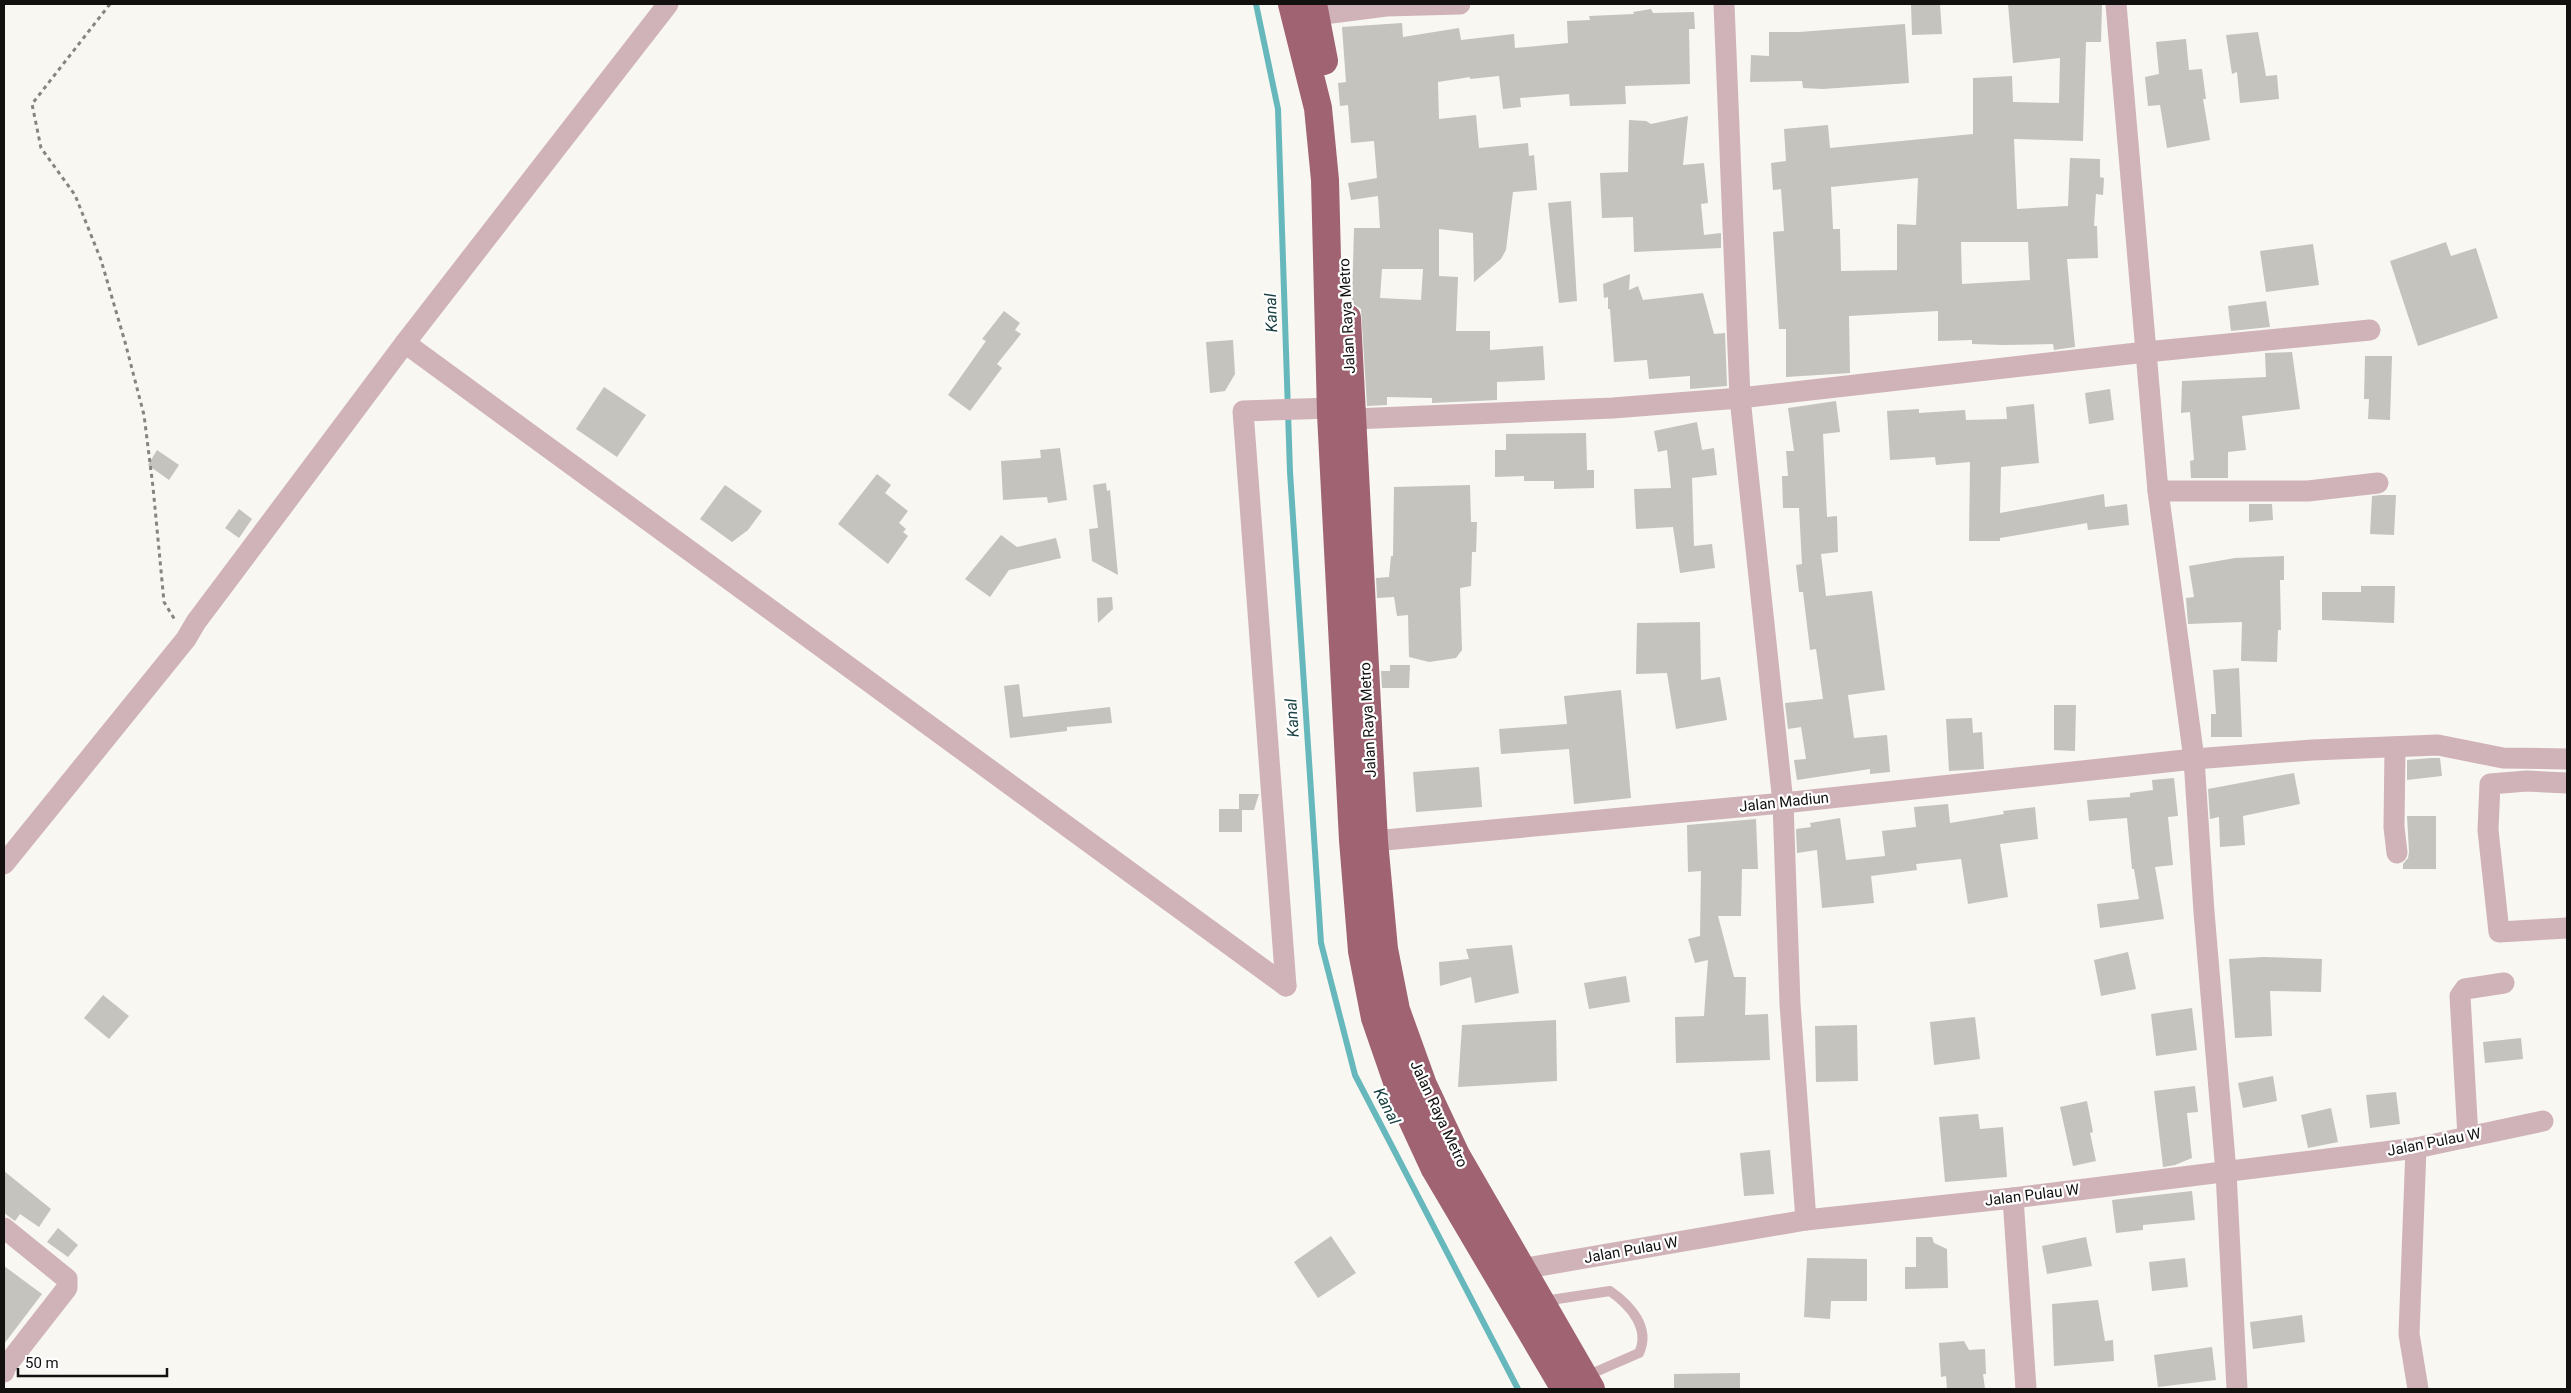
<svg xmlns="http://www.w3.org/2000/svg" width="2571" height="1393" font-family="Roboto,sans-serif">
<rect width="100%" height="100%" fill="#f8f7f1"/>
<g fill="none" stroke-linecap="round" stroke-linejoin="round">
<path stroke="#67b8bd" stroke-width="6" d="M1256 4 1278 109 1290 472 1321 943 1355 1075 1518 1389"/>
</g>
<g fill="#c4c3be" fill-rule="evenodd">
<path d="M1911 4H1940L1942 34 1912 35Z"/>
<path d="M2008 4H2102L2101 42H2086L2083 141 2014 139 2017 209 2068 206 2070 158 2100 159V177L2104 178 2103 195 2096 194 2094 226H2097L2098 258 2067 259 2075 347 2054 350 2053 344 2003 345 1972 344V340L1938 341V311L1849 316 1850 373 1786 377V329H1779L1773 232 1784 231 1781 189 1773 190 1771 163 1786 161 1784 129 1828 125 1830 148 1973 134V78L2012 76 2013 102 2059 103 2060 58 2013 63ZM1918 178 1916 225 1897 224V270L1841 271 1840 229H1833L1831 187ZM1961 242H2028L2030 280 1962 284Z"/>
<path d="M1651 9 1653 13 1694 12 1695 29H1689L1690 84 1625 86 1626 104 1570 106 1569 94 1520 98 1521 107 1503 109 1499 76 1470 79V77L1438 82 1439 119 1476 115 1479 148 1528 143 1529 156 1534 155 1537 190 1513 192 1506 250 1501 259 1474 282 1473 233 1439 229V276L1458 277 1456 331H1490V350L1543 346 1545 380 1497 382V400L1432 403V398L1387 397V405L1367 406 1361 309 1352 303 1354 228H1380L1378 196 1351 200 1348 183 1377 178 1374 141 1351 143 1348 105 1340 106 1338 83 1346 82 1342 27 1402 23 1403 37 1459 28 1461 40 1514 34 1515 48 1568 43 1567 21 1590 20 1589 16 1634 14 1633 12ZM1382 269H1423L1421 300 1380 298Z"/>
<path d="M1905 24 1909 83 1823 89 1803 88 1802 81 1750 82 1751 55 1769 56V32H1799Z"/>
<path d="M2258 32 2266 76 2277 75 2279 99 2240 103 2237 72 2232 74 2226 35Z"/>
<path d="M2186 39 2189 70 2202 69 2206 99H2203L2210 140 2167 148 2160 105 2148 106 2145 77 2159 74 2156 42Z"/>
<path d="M1688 116 1683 165 1704 163 1708 203 1701 204 1704 235 1721 233V248L1634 252 1633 217 1602 218 1600 173 1628 172 1629 120 1646 121 1651 124Z"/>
<path d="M1571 201 1577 301 1559 303 1548 203Z"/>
<path d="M2446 242 2451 256 2476 248 2498 318 2418 346 2390 261Z"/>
<path d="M2313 244 2319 285 2266 292 2260 251Z"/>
<path d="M1630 274 1629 290 1638 286 1643 300 1703 293 1714 334 1725 333 1727 386 1690 389V376L1649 379 1647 360 1614 362 1610 309H1608V297L1604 298 1603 284Z"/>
<path d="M2266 301 2270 327 2231 331 2228 306Z"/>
<path d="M1004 311 1020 323 1015 330 1021 334 997 364 1002 368 970 411 948 395 986 341 982 339Z"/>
<path d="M1233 340 1235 374 1225 391 1210 393 1206 342Z"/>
<path d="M2292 352 2300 409 2242 416 2246 450 2228 452V478H2191L2190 461 2194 460 2190 412 2181 413 2182 381 2266 377 2265 353Z"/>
<path d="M2365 356H2392L2390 420 2368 419 2369 399H2364Z"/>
<path d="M604 387 646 415 617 457 576 429Z"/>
<path d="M2110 389 2114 420 2089 424 2085 393Z"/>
<path d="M1836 401 1840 432 1823 434 1827 517 1837 516 1838 552 1821 554 1826 596 1872 591 1885 690 1848 695 1854 738 1887 735 1890 772 1870 774V769L1797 780 1794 760 1806 759 1801 727 1788 729 1785 703 1823 699 1816 649 1810 650 1803 592H1799L1796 565 1802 564 1799 508H1783L1782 476H1788L1786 451H1794L1788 408Z"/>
<path d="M2034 404 2039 463 2001 467 2000 513 2104 494 2105 507 2127 504 2129 525 2088 530 2087 523 2000 538V541H1969L1970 462 1936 465 1935 457 1890 460 1887 411 1919 409V413L1965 410 1966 420 2007 419 2006 407Z"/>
<path d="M1697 422 1702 450 1714 448 1717 475 1692 478 1694 546 1712 544 1715 568 1680 573 1673 527 1636 529 1634 489 1671 488 1667 450 1658 452 1654 431Z"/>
<path d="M1586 433 1587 470H1594V488L1554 489V481H1524V476L1495 477V450H1506V434Z"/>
<path d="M1060 448 1067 500 1048 503 1047 497 1003 500 1001 461 1041 458 1040 450Z"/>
<path d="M157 450 179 465 169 480 148 465Z"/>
<path d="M877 474 891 485 885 493 908 511 899 523 906 529 903 532 908 536 888 564 838 524Z"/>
<path d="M1106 483 1107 491 1110 490 1118 575 1092 561 1089 529 1098 528 1093 485Z"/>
<path d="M725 485 762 511 748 530 732 542 700 519Z"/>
<path d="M1470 485 1471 522H1477L1476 552H1472L1471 586 1460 588 1462 650 1456 658 1429 662 1409 657 1408 615 1397 616 1394 597 1377 598 1376 578 1389 577 1391 556H1393L1394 487Z"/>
<path d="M2381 495H2396L2394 535 2370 534 2372 496Z"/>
<path d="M2249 504H2272L2273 520 2249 522Z"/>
<path d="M239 509 252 519 239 538 225 528Z"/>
<path d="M1001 535 1017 547 1056 538 1061 558 1009 570 990 597 965 579Z"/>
<path d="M2284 556V580H2280L2281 630H2278L2277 662 2241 661 2242 622 2188 624 2186 598 2194 597 2189 566 2235 558Z"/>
<path d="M2361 586H2395L2394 623 2322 620V592H2361Z"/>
<path d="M1112 597 1113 609 1098 623 1097 598Z"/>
<path d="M1700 622 1701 680 1720 677 1727 720 1676 729 1667 673 1636 674 1637 623Z"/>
<path d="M1390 665H1410L1409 688H1382L1381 671H1390Z"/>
<path d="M2239 668 2242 737H2211V714H2216L2213 670Z"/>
<path d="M1019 684 1023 717 1110 707 1112 723 1067 727V731L1010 738 1004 686Z"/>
<path d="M1621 690 1631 798 1574 804 1569 749 1501 754 1499 729 1567 724 1564 696Z"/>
<path d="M2054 705H2076L2075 751 2054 750Z"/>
<path d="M1972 718 1973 733 1982 732 1984 769 1949 771 1946 719Z"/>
<path d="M2431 758H2440L2442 776 2407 780V760Z"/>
<path d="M1479 767 1482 807 1416 812 1413 772Z"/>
<path d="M2294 773 2300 804 2243 816 2245 845 2220 847 2219 817 2210 819 2208 789Z"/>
<path d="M2174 778 2178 816 2168 817 2173 865 2155 867 2164 919 2100 928 2097 904 2139 899 2134 869H2132L2127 818 2089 821 2087 800 2130 797V793L2153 790 2152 780Z"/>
<path d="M1239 794H1259L1254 810H1242V832H1219V809H1239Z"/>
<path d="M1948 804 1950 823 2004 814 2003 811 2035 807 2038 839 2000 844 2008 897 1968 904 1961 859 1916 864 1917 870 1871 876 1874 903 1822 908 1817 850 1797 853 1796 829 1811 827 1810 823 1840 818 1846 860 1885 856 1882 831 1916 827 1914 807Z"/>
<path d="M2407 816H2436V869H2403V864L2408 858 2409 852Z"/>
<path d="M1756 819 1758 869H1742L1741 916H1718L1734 977H1746L1745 1015 1768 1014 1770 1060 1676 1063 1675 1017 1704 1016 1708 960 1695 963 1688 939 1700 936 1701 871 1688 872 1687 825Z"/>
<path d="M1512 945 1519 993 1475 1003 1471 977 1440 986 1439 962 1469 959 1466 949Z"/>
<path d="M2128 952 2136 989 2101 996 2094 960Z"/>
<path d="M2264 957 2322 959 2321 992 2270 991 2272 1036 2235 1038 2229 959Z"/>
<path d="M1626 976 1630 1002 1589 1009 1584 983Z"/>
<path d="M103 995 129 1016 109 1039 84 1018Z"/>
<path d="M2192 1008 2197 1050 2156 1056 2151 1014Z"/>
<path d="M1975 1017 1980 1059 1934 1065 1930 1022Z"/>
<path d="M1556 1020 1557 1081 1458 1087 1462 1025Z"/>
<path d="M1857 1025 1858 1081 1816 1082 1815 1026Z"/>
<path d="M2521 1038 2523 1059 2485 1063 2483 1042Z"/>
<path d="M2273 1076 2277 1101 2243 1108 2238 1083Z"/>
<path d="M2195 1086 2198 1112 2187 1113 2192 1158 2175 1165 2163 1167 2154 1091Z"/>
<path d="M2396 1092 2400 1124 2370 1128 2366 1095Z"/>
<path d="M2087 1101 2093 1132 2090 1133 2096 1161 2073 1166 2060 1107Z"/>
<path d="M2331 1108 2338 1142 2308 1148 2301 1115Z"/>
<path d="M1978 1114 1980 1129 2003 1127 2007 1177 1945 1182 1939 1117Z"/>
<path d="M1770 1150 1774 1194 1744 1196 1740 1153Z"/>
<path d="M4 1171 51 1209 39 1227 20 1214 15 1221 4 1213Z"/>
<path d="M2192 1191 2195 1220 2143 1225V1230L2116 1233 2112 1200Z"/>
<path d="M58 1228 78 1245 68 1257 47 1242Z"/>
<path d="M1331 1236 1356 1273 1318 1298 1294 1262Z"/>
<path d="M1916 1237H1932L1934 1243 1947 1249 1948 1288 1905 1289V1267H1916Z"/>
<path d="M2086 1237 2092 1266 2047 1274 2042 1246Z"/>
<path d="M1807 1258 1867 1259V1301H1831L1830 1319 1804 1317Z"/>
<path d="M2185 1258 2188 1287 2152 1291 2149 1262Z"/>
<path d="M4 1266 42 1294 4 1344Z"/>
<path d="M2098 1300 2105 1341 2113 1340 2114 1361 2054 1366 2052 1304Z"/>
<path d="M2302 1315 2305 1342 2253 1349 2250 1322Z"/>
<path d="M1964 1341 1969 1350 1985 1349 1986 1374H1983L1985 1389H1947L1946 1376 1941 1377 1939 1343Z"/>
<path d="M2212 1347 2216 1380 2158 1387 2154 1355Z"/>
<path d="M1740 1373V1389H1674V1374Z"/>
</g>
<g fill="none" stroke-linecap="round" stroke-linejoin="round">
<path stroke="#858481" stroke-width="3" stroke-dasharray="4 4" stroke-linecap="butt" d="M110 4 32 104 41 148 75 195 101 260 125 342 144 415 153 487 164 602 175 620"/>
<path stroke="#d0b2b9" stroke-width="10" d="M1544 1301 1610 1291C1630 1305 1651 1328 1639 1353L1584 1377"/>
<g stroke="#d0b2b9" stroke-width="21">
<path d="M1724 4 1740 398 1783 803 1790 1004 1806 1220"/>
<path d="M2116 4 2158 491 2194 759 2204 912 2226 1172 2237 1389"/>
<path d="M1316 15 1386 6 1460 4"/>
<path d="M405 343 1286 986"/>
<path d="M1353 419 1613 408 1740 398 2146 352 2370 330"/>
<path d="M2158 491H2308L2378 483"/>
<path d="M2395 747 2394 827 2397 853"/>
<path d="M2567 783 2527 781 2490 784 2488 830 2499 932 2567 928"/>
<path d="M1374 841 1783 803 2194 759 2312 750 2438 745 2503 758 2567 759"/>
<path d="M4 864 186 639 196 622 405 343 668 4"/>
<path d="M1286 986 1243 411 1331 408"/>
<path d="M2468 1137 2460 996 2465 989 2504 983"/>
<path d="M2416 1148 2409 1334 2418 1389"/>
<path d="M2013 1198 2026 1389"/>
<path d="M4 1228 67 1279V1288L6 1366 4 1372"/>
<path d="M1521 1269 1806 1220 2013 1198 2416 1148 2543 1121"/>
</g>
<g stroke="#9f6372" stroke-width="28">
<path d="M1292 4 1318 108 1325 180 1331 414 1353 840 1362 951 1375 1018 1404 1102 1435 1169 1565 1389"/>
<path d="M1313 4 1324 61"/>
<path d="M1347 318 1374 841 1384 949 1396 1010 1423 1085 1456 1155 1591 1389"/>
</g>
</g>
<g text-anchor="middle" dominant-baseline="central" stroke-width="4.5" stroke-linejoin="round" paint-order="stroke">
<g font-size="15" fill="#121110" stroke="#fff">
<text transform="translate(1347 316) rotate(-93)">Jalan Raya Metro</text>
<text transform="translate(1368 720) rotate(-93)">Jalan Raya Metro</text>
<text transform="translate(1784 802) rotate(-6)">Jalan Madiun</text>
<text transform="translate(1439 1114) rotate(65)">Jalan Raya Metro</text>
<text transform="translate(2434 1142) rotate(-11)">Jalan Pulau W</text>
<text transform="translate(2032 1195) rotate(-7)">Jalan Pulau W</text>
<text transform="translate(1631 1250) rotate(-10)">Jalan Pulau W</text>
</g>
<g font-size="16" font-style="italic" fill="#1a4143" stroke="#fff">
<text transform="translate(1271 313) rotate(-92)">Kanal</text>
<text transform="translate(1292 718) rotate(-94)">Kanal</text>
<text transform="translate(1387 1106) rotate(63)">Kanal</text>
</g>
</g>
<rect width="2571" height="1393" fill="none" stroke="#121110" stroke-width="10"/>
<path d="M18 1368v8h149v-8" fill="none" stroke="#121110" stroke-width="2.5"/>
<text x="25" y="1368" font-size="15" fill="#121110" stroke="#ffffff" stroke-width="4" paint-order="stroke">50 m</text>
</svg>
